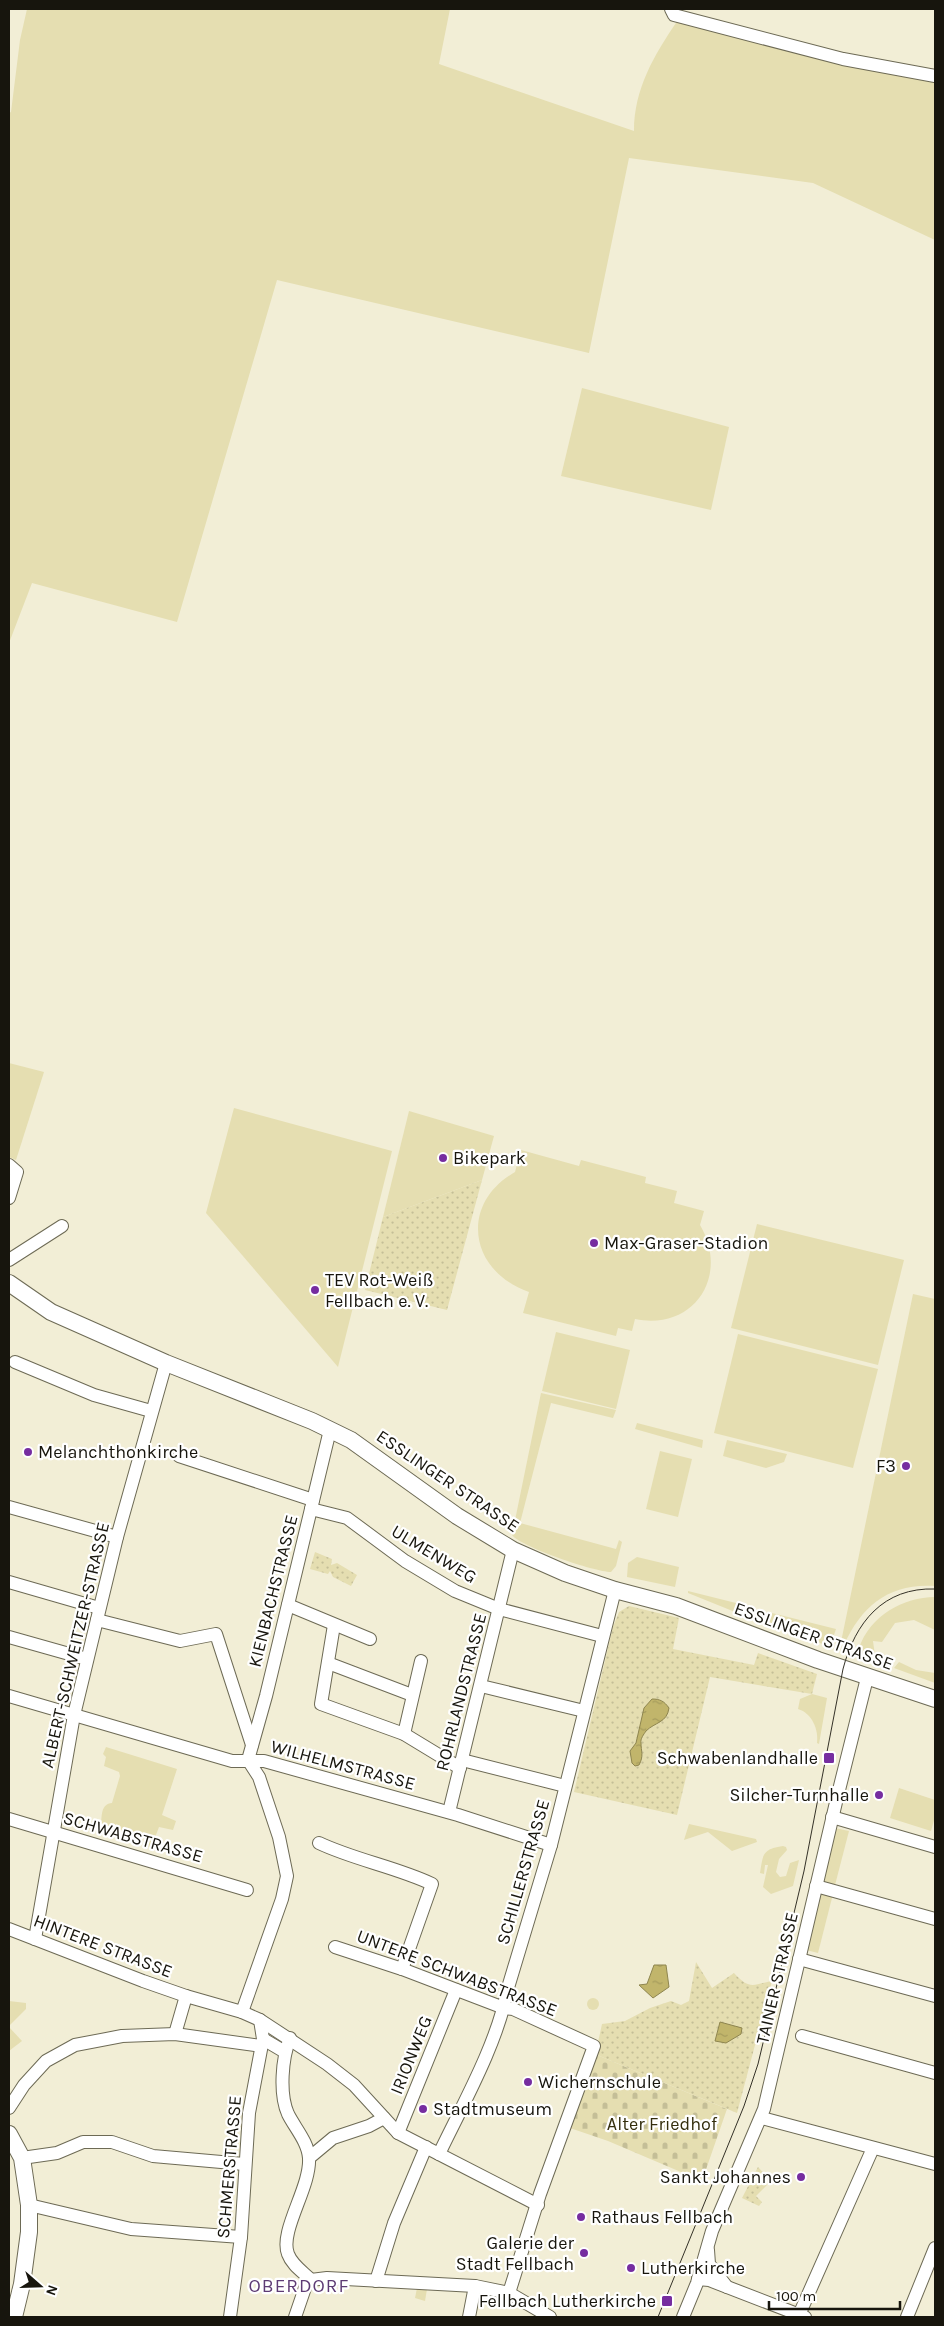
<svg xmlns="http://www.w3.org/2000/svg" width="944" height="2326" font-family="Karla,sans-serif">
<defs>
<pattern id="cemetery-stones" width="16" height="16" patternUnits="userSpaceOnUse" patternTransform="scale(1.25)"><rect width="16" height="16" fill="#e5deb1"/><path d="M2 7V4a2 2 0 0 1 4 0v3zM10 15v-3a2 2 0 0 1 4 0v3z" fill="#c4be97"/></pattern>
<pattern id="park-dots" width="8" height="8" patternUnits="userSpaceOnUse" patternTransform="scale(1.25)"><rect width="8" height="8" fill="#e5deb1"/><path d="M2 2h.1M6 6h.1" fill="none" stroke="#c4be97" stroke-width="1.8" stroke-linecap="round"/></pattern>
<pattern id="water-ripples" width="26" height="14" patternUnits="userSpaceOnUse" patternTransform="scale(1.25)"><rect width="26" height="14" fill="#c1b56b"/><path d="M2 4q2-2 4 0t4 0M15 11q2-2 4 0t4 0" fill="none" stroke="#a59b5c"/></pattern>
</defs>
<rect width="100%" height="100%" fill="#f2eed6"/>
<g fill="#e5deb1">
<path d="M27 9H450L439 64 634 131C634 89 654 55 678 20L935 80V240L813 183 629 158 589 353 277 280 177 622 32 583 9 643V113L11 112 20 40Z"/>
<path d="M582 388 729 427 711 510 561 476Z"/>
<path d="M9 1063 44 1072 16 1160 9 1157Z"/>
<path d="M234 1108 392 1151 338 1367 206 1213Z"/>
<path d="M409 1111 494 1136 482 1180 383 1217Z"/>
<path d="M521 1150 579 1166 581 1160 646 1177 645 1183 677 1191 674 1203 704 1211 700 1225C730 1276 694 1331 635 1319L632 1331 618 1328 616 1336 523 1313 529 1292C469 1271 459 1204 515 1172Z"/>
<path d="M757 1224 904 1260 878 1365 731 1328Z"/>
<path d="M913 1294 935 1299V1586C890 1583 862 1605 844 1645L841 1642Z"/>
<path d="M556 1332 630 1350 616 1409 542 1391Z"/>
<path d="M738 1334 878 1369 853 1468 714 1433Z"/>
<path d="M541 1393 616 1410 613 1418 551 1403 520 1523 616 1549 619 1540 622 1542 616 1566 611 1572C595 1572 521 1547 512 1535Z"/>
<path d="M637 1423 703 1440 702 1448 635 1429Z"/>
<path d="M727 1440 787 1454 784 1462 766 1468 723 1456Z"/>
<path d="M660 1451 692 1459 678 1517 646 1509Z"/>
<path d="M637 1557 679 1567 675 1587 627 1577 628 1563Z"/>
<path d="M688 1591 748 1606 745 1616 688 1593Z"/>
<path d="M935 1597V1630L914 1620 895 1623 882 1642 873 1641 876 1663 866 1659 859 1648C870 1616 903 1597 935 1597Z"/>
<path d="M768 1612 836 1629 830 1647 766 1622Z"/>
<path d="M899 1662 916 1670 935 1673V1683L894 1668Z"/>
<path d="M812 1694 827 1698 819 1744 817 1743C819 1730 812 1713 798 1709L800 1699Z"/>
<path d="M106 1747 177 1769 162 1815 176 1821 173 1830 159 1827 151 1848 147 1846 148 1838 101 1824C102 1815 101 1804 112 1803L120 1776 119 1772 104 1766 106 1757 103 1754Z"/>
<path d="M899 1788 935 1800V1817L931 1831 890 1818Z"/>
<path d="M689 1824 756 1839 757 1842 732 1851 708 1832 684 1840Z"/>
<path d="M835 1828 849 1831 834 1889 824 1883 822 1877Z"/>
<path d="M783 1846 786 1847 787 1850 779 1859 776 1872 780 1877 786 1876 790 1863 799 1860 793 1886 771 1894 763 1887 768 1865H765L764 1874 760 1873C763 1855 762 1849 783 1846Z"/>
<path d="M820 1889 833 1894 818 1953 806 1950Z"/>
<circle cx="593" cy="2004" r="6"/>
<path d="M9 2001 26 2003V2009L9 2026Z"/>
<path d="M9 2027 22 2041 9 2051Z"/>
<path d="M417 2288 427 2289 425 2301 415 2298Z"/>
</g>
<path fill="url(#cemetery-stones)" d="M597 2055 727 2109 702 2181 608 2141 570 2128Z"/>
<g fill="url(#park-dots)">
<path d="M482 1180 447 1310 365 1290 383 1217Z"/>
<path d="M315 1552 332 1559 331 1565 337 1563 357 1575 351 1586 333 1577 330 1571 328 1574 310 1569Z"/>
<path d="M629 1606 679 1618 673 1649 754 1665 758 1653 817 1674 812 1694 710 1677 677 1815 574 1792 613 1627 619 1612Z"/>
<path d="M696 1962 712 1988 734 1973C750 1990 752 1985 772 1981L737 2113 597 2055V2047L602 2024 625 2021 650 2008 671 2001 681 2005 689 2001Z"/>
<path d="M758 2167 771 2181 756 2196 762 2202 759 2206 742 2198Z"/>
</g>
<g fill="url(#water-ripples)" stroke="#8e854f">
<path d="M652 1699C660 1699 664 1701 669 1708 667 1723 655 1722 646 1731 644 1734 640 1739 641 1743 641 1751 644 1756 639 1765L635 1766 632 1763 630 1751 636 1743 644 1708Z"/>
<path d="M654 1965H666L669 1987 653 1998 639 1985 647 1984Z"/>
<path d="M720 2022 742 2028 741 2034 726 2043 715 2041Z"/>
</g>
<g fill="none" stroke-linecap="round" stroke-linejoin="round">
<defs>
<g id="minor">
<path d="M671 9 674 15 843 59 935 76"/>
<path d="M9 1165 17 1172 9 1198"/>
<path d="M9 1260 62 1226"/>
<path d="M15 1362 94 1395 151 1411"/>
<path d="M179 1456 313 1500"/>
<path d="M9 1507 117 1537"/>
<path d="M311 1509 347 1518 405 1561 455 1591 499 1609 602 1636"/>
<path d="M9 1582 99 1608"/>
<path d="M288 1605 370 1639"/>
<path d="M97 1620 180 1641 216 1634 252 1745"/>
<path d="M334 1625 321 1704 404 1734 460 1768"/>
<path d="M9 1637 87 1659"/>
<path d="M328 1663 412 1695"/>
<path d="M481 1686 584 1711"/>
<path d="M9 1696 232 1761H264L458 1815 551 1845"/>
<path d="M404 1734 421 1661"/>
<path d="M462 1760 565 1786"/>
<path d="M449 1812C470 1725 492 1638 513 1550"/>
<path d="M832 1817 935 1847"/>
<path d="M9 1819 247 1890"/>
<path d="M319 1843C355 1860 396 1867 432 1884L402 1969"/>
<path d="M816 1886 935 1919"/>
<path d="M9 1929 143 1981 186 1996 242 2012 260 2020 327 2064 354 2085 398 2133 538 2205"/>
<path d="M35 1939 74 1715 117 1537 166 1363"/>
<path d="M335 1947 402 1969 504 2008 513 2009 594 2046 540 2194 509 2293"/>
<path d="M799 1959 935 1996"/>
<path d="M242 2012 282 1899 287 1876 279 1837 259 1777 248 1760 266 1696 330 1430"/>
<path d="M175 2034 186 1996"/>
<path d="M802 2036 935 2073"/>
<path d="M290 2038C282 2058 279 2094 288 2114 295 2128 308 2142 309 2158 311 2187 279 2231 288 2254 292 2265 303 2272 311 2280"/>
<path d="M263 2039 285 2052"/>
<path d="M9 2108 24 2085 46 2061 75 2045 122 2036 175 2034 261 2046"/>
<path d="M762 2118 935 2164"/>
<path d="M398 2133 456 1990"/>
<path d="M439 2154C462 2106 498 2042 507 1991L551 1845 615 1590"/>
<path d="M22 2158 57 2153 83 2142H112L153 2156 244 2164"/>
<path d="M309 2158 333 2138 369 2126 384 2118"/>
<path d="M29 2205 131 2229 241 2237"/>
<path d="M708 2250 709 2264 727 2287"/>
<path d="M698 2279 709 2280 805 2317"/>
<path d="M311 2280 327 2278 475 2286 509 2293 550 2317"/>
<path d="M376 2281 394 2223 426 2147"/>
<path d="M799 2315 873 2148"/>
<path d="M230 2317 241 2237 249 2113 263 2039 260 2020"/>
<path d="M295 2317 306 2285 311 2280"/>
<path d="M469 2317 475 2286"/>
<path d="M683 2317 697 2283 712 2231 764 2109 837 1798 867 1678"/>
<path d="M907 2317 935 2248"/>
</g>
<g id="major">
<path d="M9 1283 51 1312 166 1363 312 1421 351 1440 457 1516 513 1550 565 1573 615 1590 676 1606 818 1660 935 1699"/>
<path d="M9 2134 22 2158 29 2205V2232L22 2284 14 2317"/>
</g>
</defs>
<use href="#minor" stroke="#6d6a55" stroke-width="14"/>
<use href="#major" stroke="#6d6a55" stroke-width="18"/>
<use href="#minor" stroke="#fff" stroke-width="12"/>
<use href="#major" stroke="#fff" stroke-width="16"/>
<path stroke="#343127" stroke-width="1" d="M658 2317 744 2106 758 2064 804 1871 843 1669C855 1623 883 1587 935 1589"/>
</g>
<g fill="#762da0" stroke="#fff" stroke-width="2">
<circle cx="443" cy="1158" r="5"/>
<circle cx="594" cy="1243" r="5"/>
<circle cx="315" cy="1290" r="5"/>
<circle cx="28" cy="1452" r="5"/>
<circle cx="906" cy="1466" r="5"/>
<rect x="823" y="1752" width="12" height="12" rx="2.5"/>
<circle cx="879" cy="1795" r="5"/>
<circle cx="528" cy="2082" r="5"/>
<circle cx="423" cy="2109" r="5"/>
<circle cx="801" cy="2177" r="5"/>
<circle cx="581" cy="2217" r="5"/>
<circle cx="584" cy="2253" r="5"/>
<circle cx="631" cy="2268" r="5"/>
<rect x="661" y="2295" width="12" height="12" rx="2.5"/>
</g>
<g text-anchor="middle" dominant-baseline="central" stroke-width="4.5" stroke-linejoin="round" paint-order="stroke">
<g font-size="18" fill="#17150d" stroke="#fff" text-anchor="start">
<text x="453" y="1158">Bikepark</text>
<text x="604" y="1243">Max-Graser-Stadion</text>
<text x="325" y="1280">TEV Rot-Weiß<tspan x="325" dy="21">Fellbach e. V.</tspan></text>
<text x="38" y="1452">Melanchthonkirche</text>
<text x="896" y="1466" text-anchor="end">F3</text>
<text x="818" y="1758" text-anchor="end">Schwabenlandhalle</text>
<text x="869" y="1795" text-anchor="end">Silcher-Turnhalle</text>
<text x="538" y="2082">Wichernschule</text>
<text x="433" y="2109">Stadtmuseum</text>
<text x="791" y="2177" text-anchor="end">Sankt Johannes</text>
<text x="591" y="2217">Rathaus Fellbach</text>
<text x="574" y="2243" text-anchor="end">Galerie der<tspan x="574" dy="21">Stadt Fellbach</tspan></text>
<text x="641" y="2268">Lutherkirche</text>
<text x="656" y="2301" text-anchor="end">Fellbach Lutherkirche</text>
</g>
<g font-size="18" fill="#17150d" stroke="#fff">
<text transform="translate(448 1481) rotate(34)">ESSLINGER STRASSE</text>
<text transform="translate(434 1554) rotate(31)">ULMENWEG</text>
<text transform="translate(273 1591) rotate(-76)">KIENBACHSTRASSE</text>
<text transform="translate(814 1636) rotate(20)">ESSLINGER STRASSE</text>
<text transform="translate(75 1645) rotate(-77)">ALBERT-SCHWEITZER-STRASSE</text>
<text transform="translate(461 1692) rotate(-76)">ROHRLANDSTRASSE</text>
<text transform="translate(343 1765) rotate(15)">WILHELMSTRASSE</text>
<text transform="translate(133 1837) rotate(16)">SCHWABSTRASSE</text>
<text transform="translate(523 1872) rotate(-74)">SCHILLERSTRASSE</text>
<text transform="translate(103 1946) rotate(21)">HINTERE STRASSE</text>
<text transform="translate(457 1973) rotate(21)">UNTERE SCHWABSTRASSE</text>
<text transform="translate(777 1978) rotate(-77)">TAINER STRASSE</text>
<text transform="translate(411 2055) rotate(-68)">IRIONWEG</text>
<text transform="translate(229 2167) rotate(-85)">SCHMERSTRASSE</text>
</g>
<g font-size="18" fill="#342e0d" stroke="#fff">
<text x="662" y="2124">Alter Friedhof</text>
</g>
<g font-size="19" letter-spacing="1" fill="#5d3b74" stroke="#fff">
<text x="299" y="2286">OBERDORF</text>
</g>
</g>
<rect width="944" height="2326" fill="none" stroke="#17150d" stroke-width="20"/>
<g transform="translate(40 2286) rotate(110)" stroke="#ffffff" stroke-width="4" paint-order="stroke">
<path d="M0-4L9 19L0 12L-9 19Z" fill="#17150d"/>
<text y="-8" font-size="14" font-weight="bold" text-anchor="middle" fill="#17150d">N</text>
</g>
<path d="M769 2301v8h131v-8" fill="none" stroke="#17150d" stroke-width="2.5"/>
<text x="776" y="2301" font-size="15" fill="#17150d" stroke="#ffffff" stroke-width="4" paint-order="stroke">100 m</text>
</svg>
